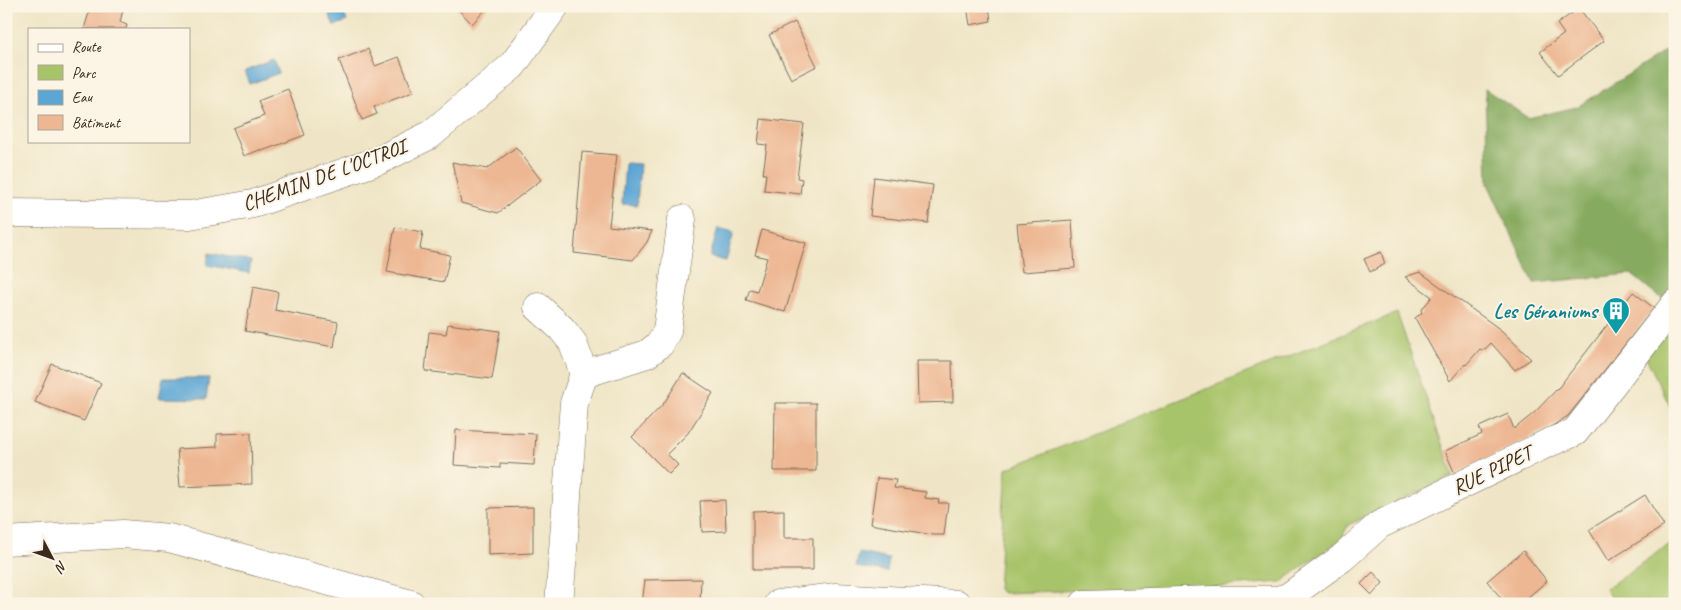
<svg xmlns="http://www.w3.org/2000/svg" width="1681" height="610" font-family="Caveat,sans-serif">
<rect width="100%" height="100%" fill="#fcf5e5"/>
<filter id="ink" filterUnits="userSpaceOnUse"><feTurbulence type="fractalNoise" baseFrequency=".02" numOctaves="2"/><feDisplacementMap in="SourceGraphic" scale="10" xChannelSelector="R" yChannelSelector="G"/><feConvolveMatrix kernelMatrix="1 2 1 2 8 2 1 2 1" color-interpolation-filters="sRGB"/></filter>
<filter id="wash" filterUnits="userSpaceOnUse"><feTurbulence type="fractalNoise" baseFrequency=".0096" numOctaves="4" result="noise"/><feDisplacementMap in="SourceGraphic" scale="20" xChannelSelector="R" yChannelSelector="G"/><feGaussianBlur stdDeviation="1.12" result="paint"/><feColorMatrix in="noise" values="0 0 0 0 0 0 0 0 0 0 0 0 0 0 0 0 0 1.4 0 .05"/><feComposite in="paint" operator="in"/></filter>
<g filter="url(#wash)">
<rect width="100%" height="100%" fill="#efe5c6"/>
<g fill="#a8c46a" stroke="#727744">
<path d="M1397 313 1453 476 1348 525 1341 539 1281 582 1172 590H1086L1003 593 998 589 1006 469Z"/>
<path d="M1675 316V417L1645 355Z"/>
<path d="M1675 540V604H1615L1605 589Z"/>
</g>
<path fill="#86aa5e" stroke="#606a3e" d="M1675 45V283L1662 299 1631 274 1534 283 1488 184 1485 89 1528 118 1577 107Z"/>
<g fill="#5ca6d4" stroke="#4c6879">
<path d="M326 6H341L347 21 334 26Z"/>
<path d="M274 60 279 73 250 84 245 71Z"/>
<path d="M625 163 640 164 637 205 622 204Z"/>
<path d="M718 228 734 232 726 261 710 257Z"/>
<path d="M209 253 251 261 249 273 207 265Z"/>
<path d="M163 378H209L206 399 159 398Z"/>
<path d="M859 553 889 559 887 572 856 567Z"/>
</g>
<g id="blocks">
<g fill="#edb793">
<path d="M91 6H124L120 22 127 25 126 29H84Z"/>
<path d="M455 6H489L472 24Z"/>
<path d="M967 6H989L991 21 970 25Z"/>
<path d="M1579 8 1604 41 1558 75 1540 52 1564 34 1557 24Z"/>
<path d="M795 22 817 66 791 79 769 35Z"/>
<path d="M368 49 375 66 399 57 413 92 374 107 377 114 362 120 339 60Z"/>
<path d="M288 89 305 135 262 151V149L244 156 233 128 264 116 258 101Z"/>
<path d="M761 119 804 124 797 178 802 179 800 194 764 190 766 174H763L767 145 758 144Z"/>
<path d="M516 147 541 180 498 213 461 203 452 162 487 169Z"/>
<path d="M582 152 617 155 609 226 652 231 647 242 633 260 574 253Z"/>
<path d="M874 177 933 185 928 223 870 216Z"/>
<path d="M1072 220 1075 268 1022 272 1017 224Z"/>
<path d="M395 227 423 232 420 249 450 255 444 282 387 272Z"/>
<path d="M762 230 806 243 785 312 746 300 750 289 757 291 767 258 755 255Z"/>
<path d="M1381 252 1385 264 1370 272 1364 259Z"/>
<path d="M1420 272 1501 330 1531 359 1515 370 1491 343 1483 351 1480 349 1466 365 1465 364 1450 381 1415 318 1422 313 1421 310 1432 297 1405 277Z"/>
<path d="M253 287 278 292 275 310 338 322 334 347 245 331Z"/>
<path d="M1633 292 1654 308 1568 416 1549 428 1455 474 1445 451 1482 434 1479 427 1508 414 1514 429 1534 413 1559 387Z"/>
<path d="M448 324 500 331 492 379 425 371 429 332 446 334Z"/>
<path d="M917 361H952L953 402 918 403Z"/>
<path d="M52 364 101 383 84 421 35 402Z"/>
<path d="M683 373 713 393 688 433 667 454 678 465 669 474 632 437 664 403Z"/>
<path d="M775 403H816V471H774Z"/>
<path d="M456 430 536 434 534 465 500 463V468L454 465Z"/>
<path d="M251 433 252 484 180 487 177 449 217 447V434Z"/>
<path d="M877 478 896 480 894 488 926 492 925 498 939 500 938 503H948L944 535H933L870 524Z"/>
<path d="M1645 495 1664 526 1608 561 1589 530Z"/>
<path d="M725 500 726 531 702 532 700 501Z"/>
<path d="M533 507V553L488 555V508Z"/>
<path d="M784 510V538H813V570H753V511Z"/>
<path d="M1523 551 1547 581 1520 604H1506L1487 581Z"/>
<path d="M1373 572 1383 583 1372 595 1361 584Z"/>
<path d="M701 579 700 602 642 604 645 580Z"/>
</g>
</g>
</g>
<g filter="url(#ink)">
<use href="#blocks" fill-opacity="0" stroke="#7a6b59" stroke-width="1"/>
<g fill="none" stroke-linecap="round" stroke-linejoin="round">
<defs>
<g id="minor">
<path d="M6 213 190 215 253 204 380 160 430 135 512 66 555 6"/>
<path d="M538 307 562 329 573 343 584 374 574 403 559 604"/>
<path d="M584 374 647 354 660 344 667 331 682 219"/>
<path d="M6 541 123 534 169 538 411 604"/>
<path d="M778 604 836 597 957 604"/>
<path d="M1084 604 1214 600H1277L1288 597 1342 558 1379 525 1546 444 1575 432 1675 304"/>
</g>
</defs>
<use href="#minor" stroke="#7a6b59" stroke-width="29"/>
<use href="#minor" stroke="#fff" stroke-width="28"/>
</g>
</g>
<defs>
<symbol id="building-pin" viewBox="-11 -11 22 30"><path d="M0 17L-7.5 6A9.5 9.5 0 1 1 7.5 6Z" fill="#0f9aa8" stroke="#fcf5e5"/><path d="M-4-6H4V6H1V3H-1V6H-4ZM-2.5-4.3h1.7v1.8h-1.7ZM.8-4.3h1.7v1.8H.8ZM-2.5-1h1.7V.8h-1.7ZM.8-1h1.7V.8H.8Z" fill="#fff"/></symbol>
</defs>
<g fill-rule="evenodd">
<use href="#building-pin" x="1600" y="295" width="32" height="43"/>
</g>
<g text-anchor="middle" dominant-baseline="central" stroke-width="4" stroke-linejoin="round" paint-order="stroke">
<g font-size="21" fill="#3b2a1e" stroke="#fcf5e5">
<text transform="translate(324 175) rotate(-20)">CHEMIN DE L'OCTROI</text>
<text transform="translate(1492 470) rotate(-26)">RUE PIPET</text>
</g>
<g font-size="21" font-weight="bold" fill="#0d838f" stroke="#fcf5e5" text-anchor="end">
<text x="1597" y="311">Les Géraniums</text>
</g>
</g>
<rect width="1681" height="610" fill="none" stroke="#fcf5e5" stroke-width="25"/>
<rect x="28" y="28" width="162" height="115" fill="#fcf5e5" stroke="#afa495"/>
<rect x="38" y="44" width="25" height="8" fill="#ffffff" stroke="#afa495"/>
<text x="72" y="52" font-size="15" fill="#3b2a1e">Route</text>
<rect x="38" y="65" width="25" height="15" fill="#a8c46a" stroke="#afa495"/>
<text x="72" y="78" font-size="15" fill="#3b2a1e">Parc</text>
<rect x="38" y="90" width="25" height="15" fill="#5ca6d4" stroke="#afa495"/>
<text x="72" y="102" font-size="15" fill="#3b2a1e">Eau</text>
<rect x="38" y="115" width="25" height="15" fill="#edb793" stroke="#afa495"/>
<text x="72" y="128" font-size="15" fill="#3b2a1e">Bâtiment</text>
<g transform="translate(52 558) rotate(131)" stroke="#fcf5e5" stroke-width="4" paint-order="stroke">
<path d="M0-4L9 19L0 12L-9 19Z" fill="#3b2a1e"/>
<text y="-8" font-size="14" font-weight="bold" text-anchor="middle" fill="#3b2a1e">N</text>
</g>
</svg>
